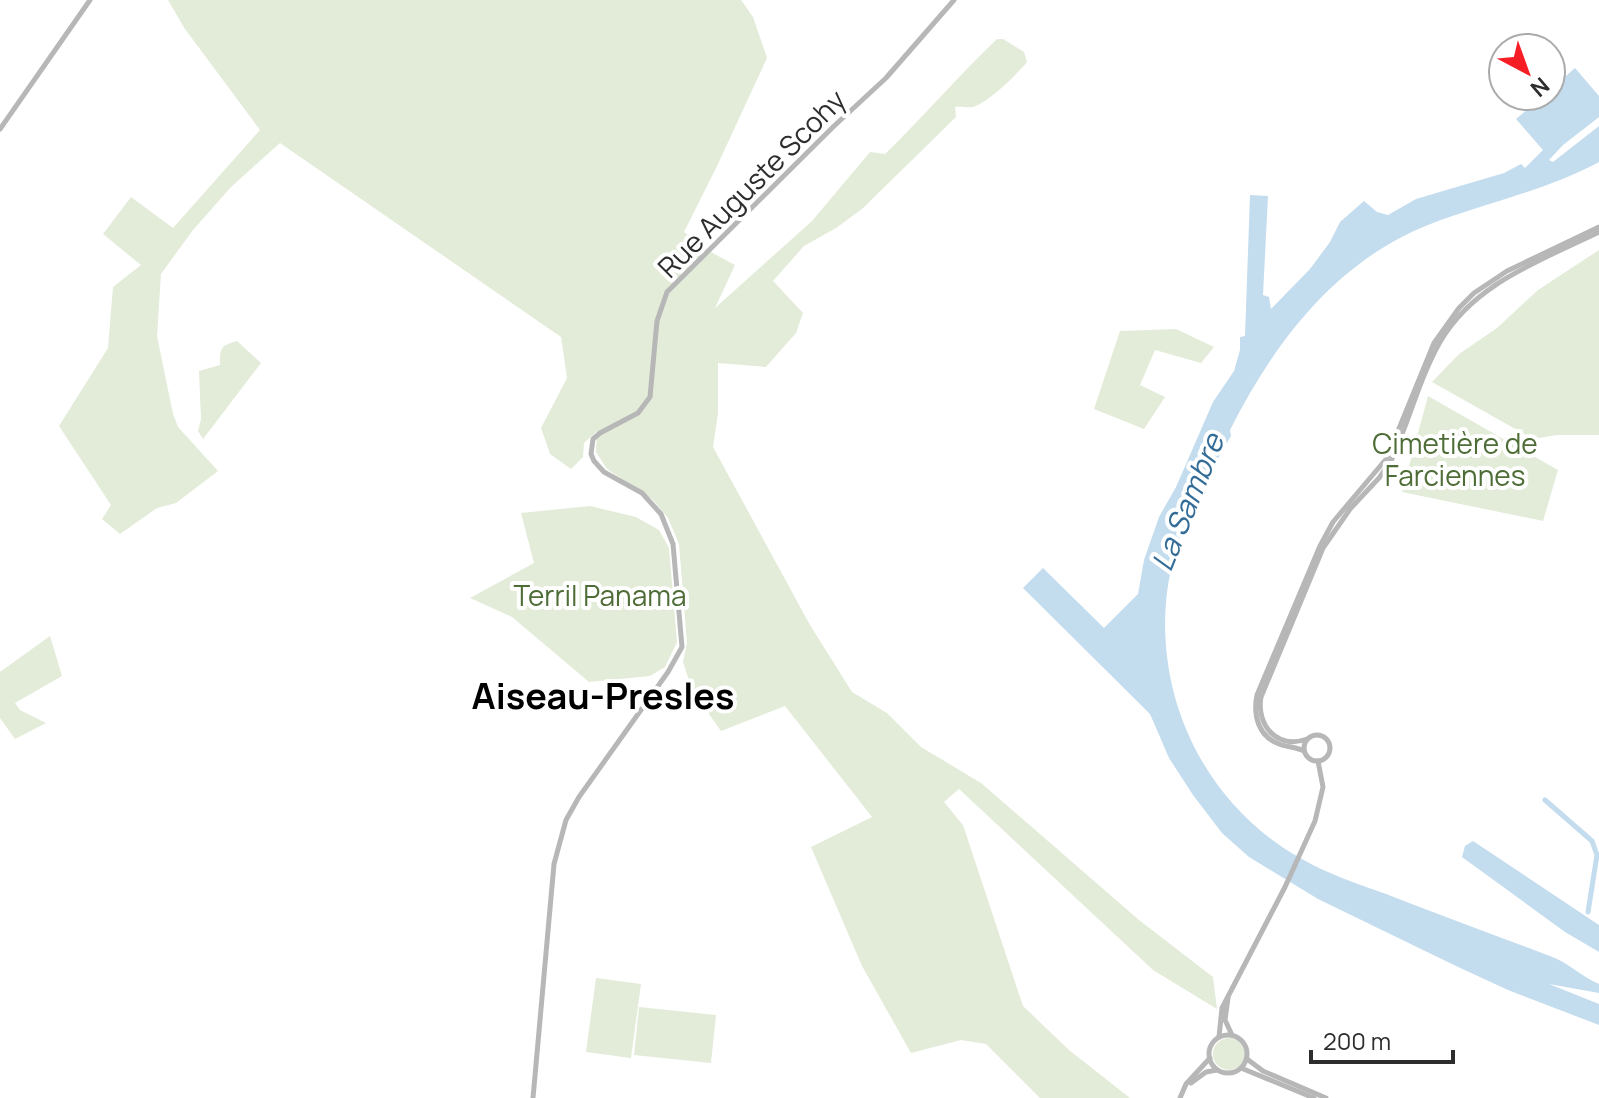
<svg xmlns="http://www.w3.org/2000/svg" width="1599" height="1098" font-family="Manrope,sans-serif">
<rect width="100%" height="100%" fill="#fff"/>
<g fill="#e3ecd9">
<path d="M168 0H741L753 17 767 58 717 166 684 232 709 251 735 265 715 308 812 221 870 152 885 154C924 116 958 76 997 39H1003L1024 52 1027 62C1016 75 989 102 973 107 968 108 960 106 955 107L956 117 862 209 836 228 804 246 773 281 803 313 796 333 766 367 718 363V413L713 447 810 625 852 692 887 713 921 747 981 783 1139 920 1213 977 1217 1009 1153 970 959 789 944 802 963 825 1023 1006 1069 1050 1130 1098H1040L986 1044 961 1040 911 1053 862 966 811 847 872 817 785 706 721 731 692 690 683 662 687 643 679 544 668 518 652 499 607 469 596 452 597 431 584 443 583 457 571 469 550 454 541 428 567 378 561 337 280 143 231 187 193 230 161 274 157 336 173 414 178 427 218 471 176 503 157 508 120 534 102 519 111 505 59 426 108 348 113 287 141 265 103 234 131 197 173 228 260 130 185 29Z"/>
<path d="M1599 250V435H1557L1533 439 1432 382 1459 354 1497 328 1538 290Z"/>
<path d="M1176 329 1214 347 1201 363 1155 350 1140 385 1165 397 1144 429 1094 409 1120 331Z"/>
<path d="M237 341 261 363 203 439 198 431 201 419 199 371 220 365C220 348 220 346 237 341Z"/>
<path d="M1428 396 1558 470 1543 521 1402 492Z"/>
<path d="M590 506 636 517 659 530 669 548 677 642 665 667 650 676 589 682 512 617 470 598 534 563 521 513Z"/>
<path d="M50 636 62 676 15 703 20 710 46 723 15 739 0 718V672Z"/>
<path d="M596 978 641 984 631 1058 586 1052Z"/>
<path d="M639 1007 716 1015 711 1063 634 1055Z"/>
<circle cx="1229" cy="1054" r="16"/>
</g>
<g fill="#c3dcee">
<path d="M1575 68 1599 96V117L1563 145 1549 160 1553 162 1599 126V162C1545 191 1485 203 1428 225 1335 262 1274 343 1230 430L1231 436 1217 460 1194 515 1188 517C1132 642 1182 793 1302 859 1328 874 1358 884 1386 894 1435 913 1485 932 1534 950 1542 953 1550 956 1557 959 1572 966 1584 978 1599 984V993L1549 984 1599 1004V1025L1508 990 1456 966 1318 899 1249 857 1222 833 1193 795 1169 758 1150 714 1023 588 1043 568 1104 628 1138 594 1144 560 1159 517 1176 487 1213 402 1234 371 1240 350V337L1245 336 1250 195 1268 196 1263 295 1269 297 1271 309 1310 269 1330 242 1340 222 1364 201 1377 212 1388 215 1416 199 1504 173 1521 164 1525 168 1543 150 1516 119 1543 96H1551V89Z"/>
<path d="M1473 841 1599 925V952L1565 932 1462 857 1465 846Z"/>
</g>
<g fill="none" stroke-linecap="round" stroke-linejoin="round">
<path stroke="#c3dcee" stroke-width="5" d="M1545 800 1592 841 1597 855 1588 912"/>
<g stroke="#b7b7b7" stroke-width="5">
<path d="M0 129 90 0"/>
<circle cx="1317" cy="748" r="13"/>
<path d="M1307 739C1277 750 1256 725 1261 697L1323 548 1350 509 1379 478 1391 461C1409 422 1419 379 1440 342 1474 283 1542 260 1599 232"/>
<path d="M1304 751C1296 747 1287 747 1279 744 1258 736 1253 715 1257 695L1320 546 1333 522 1387 458 1434 343 1459 308 1474 293 1507 271 1599 227"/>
<path d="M1228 998 1225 1020 1232 1035"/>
<circle cx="1228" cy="1054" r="19"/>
<path d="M1219 1037 1222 1008 1285 887 1315 821 1323 787 1318 761"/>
<path d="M1247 1059 1263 1071 1326 1098"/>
<path d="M1241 1068 1314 1098"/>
<path d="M1191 1083 1206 1072 1217 1070"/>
<path d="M533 1098 554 864 566 820 579 797 668 672 682 647 673 544 661 514 642 493 604 472 594 461 591 454 593 439 600 433 638 413 650 397 657 321 667 292 833 127 886 78 954 0"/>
<path d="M1180 1098 1186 1084 1210 1058"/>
</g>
</g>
<g text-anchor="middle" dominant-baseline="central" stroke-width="8" stroke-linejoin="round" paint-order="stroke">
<g font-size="28" fill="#2d2d2d" stroke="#fff">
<text transform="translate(751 183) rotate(-45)">Rue Auguste Scohy</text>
</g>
<g font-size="28" fill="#4e6d36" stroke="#fff">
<text x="1455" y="443">Cimetière de<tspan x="1455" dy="32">Farciennes</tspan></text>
<text x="600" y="595">Terril Panama</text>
</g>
<g font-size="30" font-style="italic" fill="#336d97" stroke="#fff">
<text transform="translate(1187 502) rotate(-68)">La Sambre</text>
</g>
<g font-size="36" font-weight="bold" fill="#000" stroke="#fff">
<text x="603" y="695">Aiseau-Presles</text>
</g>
</g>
<g transform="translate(1527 72) rotate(139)"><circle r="38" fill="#ffffff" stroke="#ababab" stroke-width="2"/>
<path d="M0-6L14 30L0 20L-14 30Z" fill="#f71d25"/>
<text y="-12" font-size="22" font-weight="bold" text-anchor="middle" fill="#2d2d2d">N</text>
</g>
<path d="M1311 1050v12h142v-12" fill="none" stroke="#2d2d2d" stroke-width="4"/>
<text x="1323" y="1050" font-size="24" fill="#2d2d2d" stroke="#ffffff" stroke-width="6" paint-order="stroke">200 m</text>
</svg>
